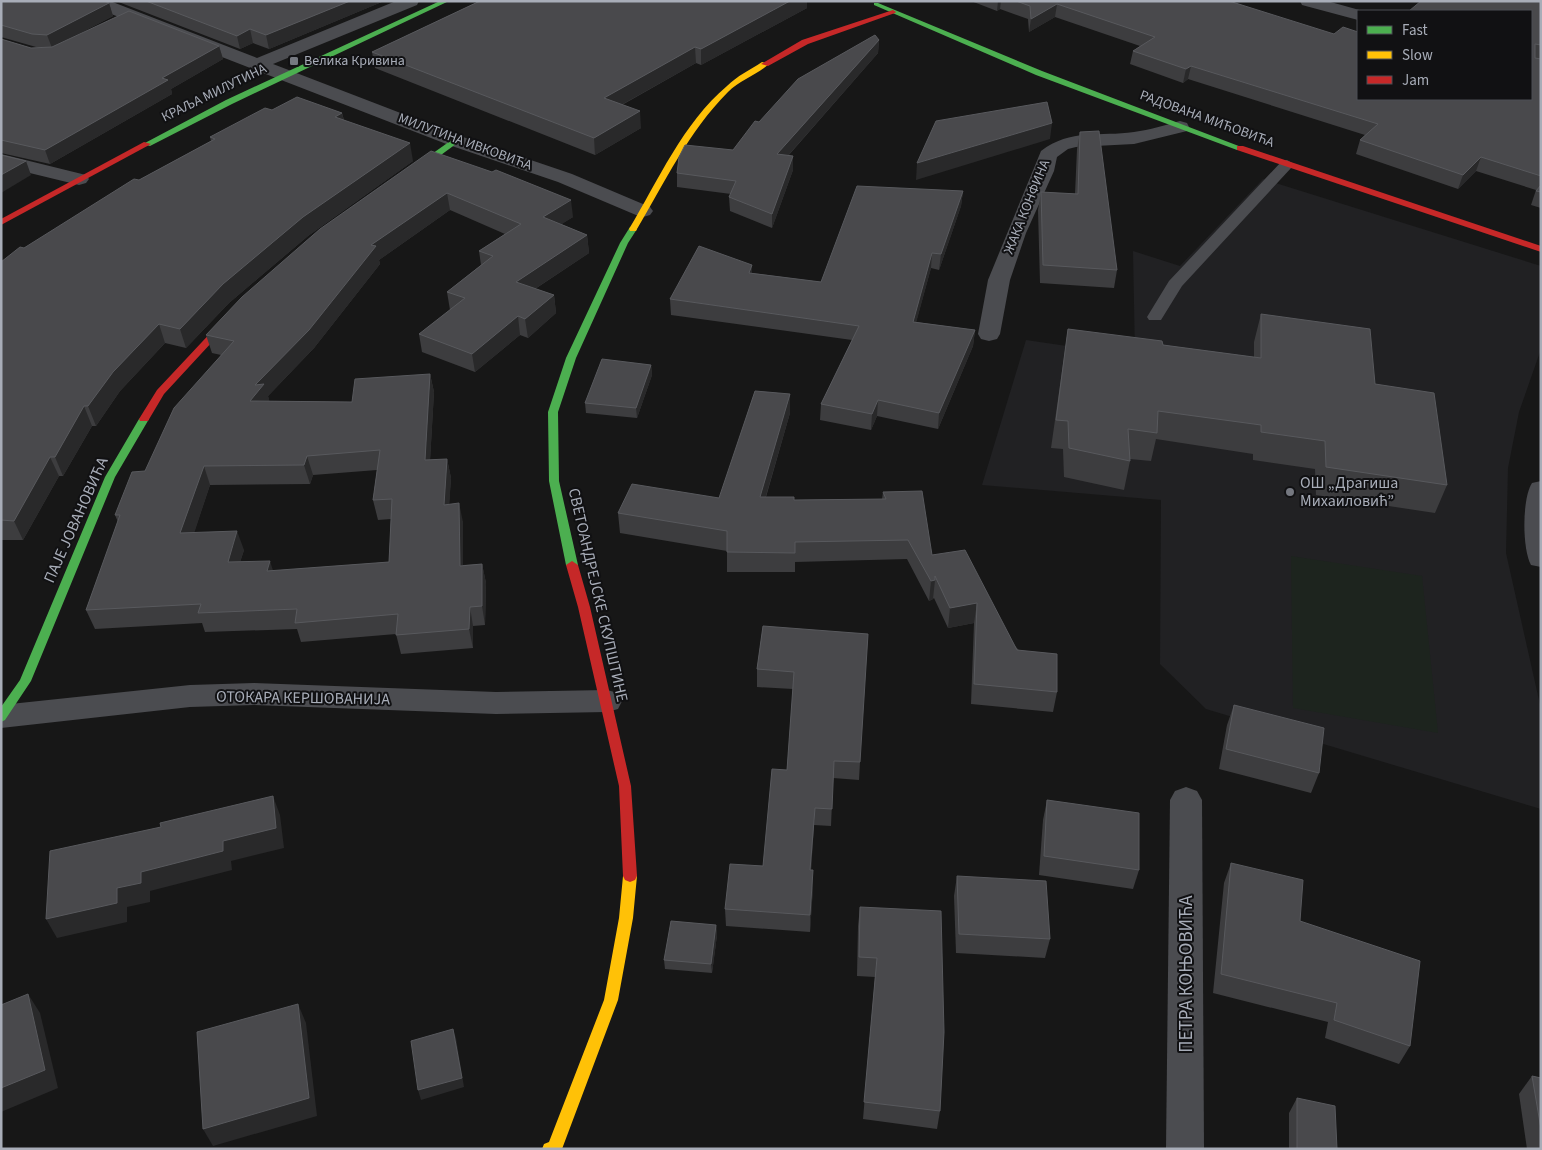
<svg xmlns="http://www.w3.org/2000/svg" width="1542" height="1150" font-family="'Source Sans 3',sans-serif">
<rect width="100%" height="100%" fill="#171717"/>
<path fill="#212123" d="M1263 179 1541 266V349L1519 412 1508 468 1506 553 1541 709V809L1206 709 1160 664 1161 500 982 485 1026 340 1135 356 1133 251 1180 266Z"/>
<path fill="#1d241e" d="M1291 556 1422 576 1438 733 1293 708Z"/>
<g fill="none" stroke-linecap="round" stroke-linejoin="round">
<path fill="#4b4c50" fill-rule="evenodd" d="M1287 160 1294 164 1292 167 1182 286 1161 320H1149L1147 317 1169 281 1282 161Z"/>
<g fill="#4b4c50" fill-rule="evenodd">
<path d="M86 1H110L257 58 396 1H419L417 5 273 64 463 137 572 174 650 207 653 211 650 215 643 217 636 215 558 182 449 145 88 5Z"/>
<path d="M1300 1H1327L1363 11H1358V20L1302 5Z"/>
<path d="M1180 121 1187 123 1189 127 1187 131 1134 144 1076 147 1068 149 1057 157 1054 171 1026 233 1010 280 1000 334 997 339 989 341 981 339 978 334 988 280 1041 151C1071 128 1100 137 1134 132 1150 130 1165 125 1180 121Z"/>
<path d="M1 154 86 175 89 179 86 183 79 185 1 166Z"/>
<path d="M1541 481V567L1531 565C1522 549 1522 498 1532 483Z"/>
<path d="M254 683 496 692 607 690 618 693 622 701 618 709 607 712 496 714 254 705 190 707 1 728V705L190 685Z"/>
<path d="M1186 787 1197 791 1202 800 1204 1149H1166L1170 800 1175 791Z"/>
</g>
<g fill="#4caf50" fill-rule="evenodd">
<path d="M440 1H449L232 104 150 146 143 144 226 100Z"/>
<path d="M874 3H878L1042 71 1244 148 1237 150 1036 75 874 5Z"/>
<path d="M453 139 460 141 411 177H405V173Z"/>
<path d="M633 226 637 229 628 243 576 358 558 412 559 481 578 565 572 569 566 565 549 481 548 412 566 358 620 243 630 227Z"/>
<path d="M144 416 149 419 115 477 31 681 5 720 1 722V707L20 680 105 477 139 419Z"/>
</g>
<g fill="#ffc107" fill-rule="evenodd">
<path d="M762 62 769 64C757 75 740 80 728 92 689 131 665 182 637 229L636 231H630L629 229C658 181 683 123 727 86 737 76 750 70 762 62Z"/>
<path d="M630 870 635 872 637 876 633 918 618 1000 562 1149H542L544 1144 549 1142 604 1000 619 918 623 876 625 872Z"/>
</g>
<g fill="#c62828" fill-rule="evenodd">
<path d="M893 10 896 12 895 13 808 44 768 66 761 64 802 40Z"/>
<path d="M144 142 151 144 1 225V219Z"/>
<path d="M1237 146H1243L1541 246V252L1237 150Z"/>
<path d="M234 310 239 313 237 315 164 394 148 421H140L139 419 157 390 231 311Z"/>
<path d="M572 561 578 565 590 607 631 786 637 876 635 880 630 882 625 880 623 876 619 786 578 607 566 565Z"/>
</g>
</g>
<g fill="#3d3d3f" fill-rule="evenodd">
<path d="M1 1 109 3 113 16 61 43 219 46 223 59 171 89 172 94 50 164 1 153V39L31 48H45L36 47 1 37Z"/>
<path d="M116 1H384L269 49 253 43 240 49Z"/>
<path d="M480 1H807V8L701 65 696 63 622 105 641 128 595 155 375 68 372 52Z"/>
<path d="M971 1H1229L1358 99 1531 11 1541 1V208L1531 205 1536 190 1476 171 1458 189 1356 154 1360 140 1365 135 1188 79 1183 83 1130 64 1133 51 1140 46 1055 17 1029 32 1028 19 1000 9 997 11Z"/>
<path d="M879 40 878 53 788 156 793 170 772 228 730 211 729 197 731 194 677 187V173L733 150 759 122Z"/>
<path d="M272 110 342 113 344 120 413 161 308 236 229 303 186 348 165 343 120 391 96 426H92L63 476H59L23 540H1V262L139 180 211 141 210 137Z"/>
<path d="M1080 132 1117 270 1114 288 1040 283 1038 210 1041 192 1075 194 1077 149Z"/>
<path d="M431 151 573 217 561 224 587 235 589 253 535 289 554 295 556 313 528 338 520 335 475 372 422 352 419 334 450 310 447 292 481 265 479 251 505 234 450 210 379 260 380 264 314 348 268 396 269 401 352 402 430 374 434 392 430 460 447 459 451 478 449 504 463 522V565L482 564 486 583 485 625 473 626V648L401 654 396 634 301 642 297 629 205 632 202 623 95 629 86 610 118 522 115 515 145 471 221 355 212 353 206 335ZM377 470 373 500 378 520 391 519 389 562 273 571 240 562 244 550 194 532 210 485 310 484 313 475Z"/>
<path d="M963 191 961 206 939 270 931 268 916 322 975 330 973 346 938 429 877 416 871 430 820 420 821 404 852 340 671 315 670 299 752 265V273L821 282Z"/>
<path d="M1261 314 1375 384 1447 485 1435 513 1316 495 1315 469 1253 460V454L1156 439 1151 461 1130 459V461L1124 490 1064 477 1063 449 1051 448 1068 329 1163 345 1254 357V342Z"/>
<path d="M651 365 652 375 637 418 586 413 585 403Z"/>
<path d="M790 394V413L766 497 794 500 882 499 883 492 932 555 1057 692 1053 712 971 704 974 623 948 628 934 598 933 599 929 601 907 559 795 562V572H727V551L620 533 618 513 719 498Z"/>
<path d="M763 626 860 762 859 780 833 778 831 826 814 825 811 870 813 887 810 932 726 926 725 909 763 866 787 770 793 689 757 687V669Z"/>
<path d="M1234 705 1319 773 1311 793 1219 769 1227 725Z"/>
<path d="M1047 800 1139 870 1133 889 1039 875 1043 820Z"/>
<path d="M1231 863 1300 921 1410 1046 1399 1064 1325 1038 1328 1022 1213 993 1224 883Z"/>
<path d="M957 876 1050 939 1045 958 956 953 954 896Z"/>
<path d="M860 907 940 1111 937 1129 863 1119 875 977 857 976 858 926Z"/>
<path d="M716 925 717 935 712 973 665 969 664 960Z"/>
<path d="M1532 1076 1541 1078V1149H1527L1519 1094Z"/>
<path d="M1297 1098 1337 1149H1289V1113Z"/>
</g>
<g fill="#29292a">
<path d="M350 1H384L269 49 266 35Z"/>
<path d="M790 1H807V8L701 65V49Z"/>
<path d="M998 1H1001L1000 9 997 11Z"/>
<path d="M109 3 113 16 52 48 47 35Z"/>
<path d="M1057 4 1055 17 1029 32 1031 19Z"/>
<path d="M250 29 253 43 240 49 237 36Z"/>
<path d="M879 40 878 53 777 168V154Z"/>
<path d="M219 46 223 59 171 89 172 94 50 164 45 150 162 78Z"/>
<path d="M695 47 696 63 605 114 604 98Z"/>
<path d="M1191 66 1188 79 1183 83 1186 69Z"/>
<path d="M640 111 641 128 595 155 594 138Z"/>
<path d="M342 113 346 130 335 117Z"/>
<path d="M1052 123 1050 139 916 180 917 163Z"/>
<path d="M410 143 413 161 308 236 229 303 186 348 180 329 223 284 303 217Z"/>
<path d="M793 156V170L772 228V214Z"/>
<path d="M1481 157 1476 171 1458 189 1463 175Z"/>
<path d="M26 161 31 175 1 193V175Z"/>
<path d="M963 191 961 206 939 270 941 254Z"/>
<path d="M447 193 450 210 379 260 380 264 314 348 268 396 270 403 250 401 255 385 371 245Z"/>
<path d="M571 200 573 217 545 235 543 217Z"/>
<path d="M587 235 589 253 518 300 516 282Z"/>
<path d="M932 253 931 268 912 338 913 322Z"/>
<path d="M752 265V281L749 273Z"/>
<path d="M554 295 556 313 528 338 525 319Z"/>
<path d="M518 316 520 335 475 372 472 354Z"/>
<path d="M159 324 165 343 120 391 96 426 88 406 113 372Z"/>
<path d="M975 330 973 346 938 429 939 413Z"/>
<path d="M651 365 652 375 637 418 636 408Z"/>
<path d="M430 374 434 392 429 479 425 460Z"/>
<path d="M790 394V413L760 516V497Z"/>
<path d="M878 400 877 416 871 430 872 414Z"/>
<path d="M84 406 92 426 63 476 55 457Z"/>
<path d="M307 456 313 475 310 484 304 465Z"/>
<path d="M50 457 59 476 23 540 14 521Z"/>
<path d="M447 459 451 478 448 524 444 505Z"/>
<path d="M204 466 210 485 188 552 180 533Z"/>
<path d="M459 503 463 522V585L460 566Z"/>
<path d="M237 531 244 550 234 581 228 562Z"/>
<path d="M270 561 276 580 267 571Z"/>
<path d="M482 564 486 583 485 625 482 606Z"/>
<path d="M935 580 933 599 929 601 931 581Z"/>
<path d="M977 603 974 623 948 628 950 608Z"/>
<path d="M470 607 473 626V648L469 629Z"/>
<path d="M273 796 280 815 284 848 231 861 232 870 150 891V902L127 907V922L57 938 46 919 117 888 141 872 223 841Z"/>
<path d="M815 808 814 825 810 887V870Z"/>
<path d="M813 870V887L810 932V915Z"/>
<path d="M716 925 717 935 712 973 711 964Z"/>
<path d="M28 994 40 1013 58 1088 1 1112V1088Z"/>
<path d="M298 1004 306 1023 317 1116 213 1146 203 1129Z"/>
<path d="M453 1029 456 1038 464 1087 421 1100 418 1090Z"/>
</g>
<g fill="#49494c" stroke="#58595d" fill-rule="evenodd">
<path d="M1 1H104L109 3 47 35 32 34 1 25Z"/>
<path d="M146 1H350L266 35 250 29 237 36Z"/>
<path d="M480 1H790L701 49 695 47 604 98 640 111 594 138 372 52Z"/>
<path d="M1016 1H1229L1334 34 1343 27 1358 32V99H1531V11H1409L1421 1H1541V45L1535 44V58L1541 59V176L1481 157 1463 175 1360 140 1378 124 1191 66 1186 69 1133 51 1155 37 1057 4 1031 19 1030 6Z"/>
<path d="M129 11 219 46 162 78 168 80 45 150 1 140V39L31 48 52 47Z"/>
<path d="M875 35 879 40 777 154 793 156 772 214 729 197 736 181 677 173 679 157 685 145 733 150 755 121 759 122 798 79Z"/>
<path d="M297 97 342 113 335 117 410 143 303 217 223 284 180 329 159 324 113 372 88 406H84L55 457H50L14 521 1 520V262L20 247 24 248 134 179 139 180 215 139 210 137 265 108 272 110Z"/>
<path d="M1047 102 1052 123 917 163 936 121Z"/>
<path d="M1099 131 1117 270 1043 265 1041 192 1078 194 1080 132Z"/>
<path d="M431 151 492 172 496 170 571 200 543 217 587 235 516 282 554 295 525 319 518 316 472 354 419 334 465 298 447 292 493 256 479 251 521 224 447 193 371 245 376 246 309 330 255 385 264 384 250 401 352 402 355 379 430 374 425 460 447 459 444 505 459 503 460 566 482 564V606L470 607 469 629 396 635 398 614 295 623 297 609 198 613 201 604 86 610 120 515H115L132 472 145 471 174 408 234 341 206 335 242 297 320 229ZM380 450 373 500 392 499 389 562 267 571 270 561 228 562 237 531 180 533 204 466 304 465 307 456Z"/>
<path d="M1 155 26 161 1 175Z"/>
<path d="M1541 185V192L1536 191Z"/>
<path d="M857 186 963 191 941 254 932 253 913 322 975 330 939 413 878 400 872 414 821 404 859 326 670 299 699 246 752 265 749 273 821 282Z"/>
<path d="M1261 314 1370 329 1375 384 1434 393 1447 485 1326 467 1325 441 1261 432V425L1158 411 1157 433 1128 429 1130 461 1069 448 1068 421 1056 420 1068 329 1162 341 1163 345 1261 358Z"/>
<path d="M602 359 651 365 636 408 585 403Z"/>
<path d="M755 391 790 394 760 497H794V500L886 499 883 492 922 491 932 555 965 550 1017 650 1057 654V692L974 684 977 603 950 608 935 576V580L931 581 908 540 795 542V553L727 552V531L618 513 632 484 719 498Z"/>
<path d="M763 626 868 634 860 762 834 761 832 809 815 808 810 870H813L810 915 725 909 730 864 763 866 772 769 787 770 794 672 757 669Z"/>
<path d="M1234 705 1324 728 1319 773 1226 749Z"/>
<path d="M273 796 276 828 223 841V851L141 872V883L117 888V903L46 919 50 851 161 827 160 823Z"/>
<path d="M1047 800 1139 813V870L1044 856Z"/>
<path d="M1231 863 1303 880 1300 921 1420 961 1410 1046 1334 1020 1337 1003 1221 974Z"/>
<path d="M957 876 1046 881 1050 939 959 934Z"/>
<path d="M860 907 941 911 944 1032 940 1111 864 1102 877 958 859 957Z"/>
<path d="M671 921 716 925 711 964 664 960Z"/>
<path d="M28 994 45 1070 1 1088V1005Z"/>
<path d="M298 1004 309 1098 203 1129 197 1032Z"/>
<path d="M453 1029 462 1078 418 1090 411 1041Z"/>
<path d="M1532 1076 1541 1078V1129Z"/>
<path d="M1297 1098 1335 1106 1337 1149H1297Z"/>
</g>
<g fill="#757880" stroke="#111113" stroke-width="2">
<rect x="289" y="56" width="10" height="10" rx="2.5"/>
<circle cx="1290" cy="492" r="5"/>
</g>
<g text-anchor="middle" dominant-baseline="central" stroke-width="4" stroke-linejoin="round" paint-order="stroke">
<g font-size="14" fill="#a8adb8" stroke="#111113" text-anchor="start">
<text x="304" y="61">Велика Кривина</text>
</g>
<g font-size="14" fill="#a8adb8" stroke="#111113">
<text transform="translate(214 93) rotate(-26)">КРАЉА МИЛУТИНА</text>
<text transform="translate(1207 119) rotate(20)">РАДОВАНА МИЋОВИЋА</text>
<text transform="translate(465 142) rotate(20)">МИЛУТИНА ИВКОВИЋА</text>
<text transform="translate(1027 207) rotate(-68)">ЖАКА КОНФИНА</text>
</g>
<g font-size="16" fill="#a8adb8" stroke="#111113" text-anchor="start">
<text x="1300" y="483">ОШ „Драгиша<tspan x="1300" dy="18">Михаиловић”</tspan></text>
</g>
<g font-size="16" fill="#a8adb8" stroke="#111113">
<text transform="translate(76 520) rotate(-66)">ПАЈЕ ЈОВАНОВИЋА</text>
<text transform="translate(598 595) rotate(77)">СВЕТОАНДРЕЈСКЕ СКУПШТИНЕ</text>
<text transform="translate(303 698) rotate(1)">ОТОКАРА КЕРШОВАНИЈА</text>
</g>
<g font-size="19" fill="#a8adb8" stroke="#111113">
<text transform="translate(1186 974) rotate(-90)">ПЕТРА КОЊОВИЋА</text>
</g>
</g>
<rect width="1542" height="1150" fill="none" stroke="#a8adb8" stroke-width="5"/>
<rect x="1357" y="10" width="175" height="90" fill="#111113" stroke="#4d4f55"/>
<rect x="1367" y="26" width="25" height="8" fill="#4caf50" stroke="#4d4f55"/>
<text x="1402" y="35" font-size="15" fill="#a8adb8">Fast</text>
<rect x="1367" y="51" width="25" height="8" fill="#ffc107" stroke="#4d4f55"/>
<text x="1402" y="60" font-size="15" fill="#a8adb8">Slow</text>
<rect x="1367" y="76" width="25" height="8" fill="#c62828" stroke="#4d4f55"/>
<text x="1402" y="85" font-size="15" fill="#a8adb8">Jam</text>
</svg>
